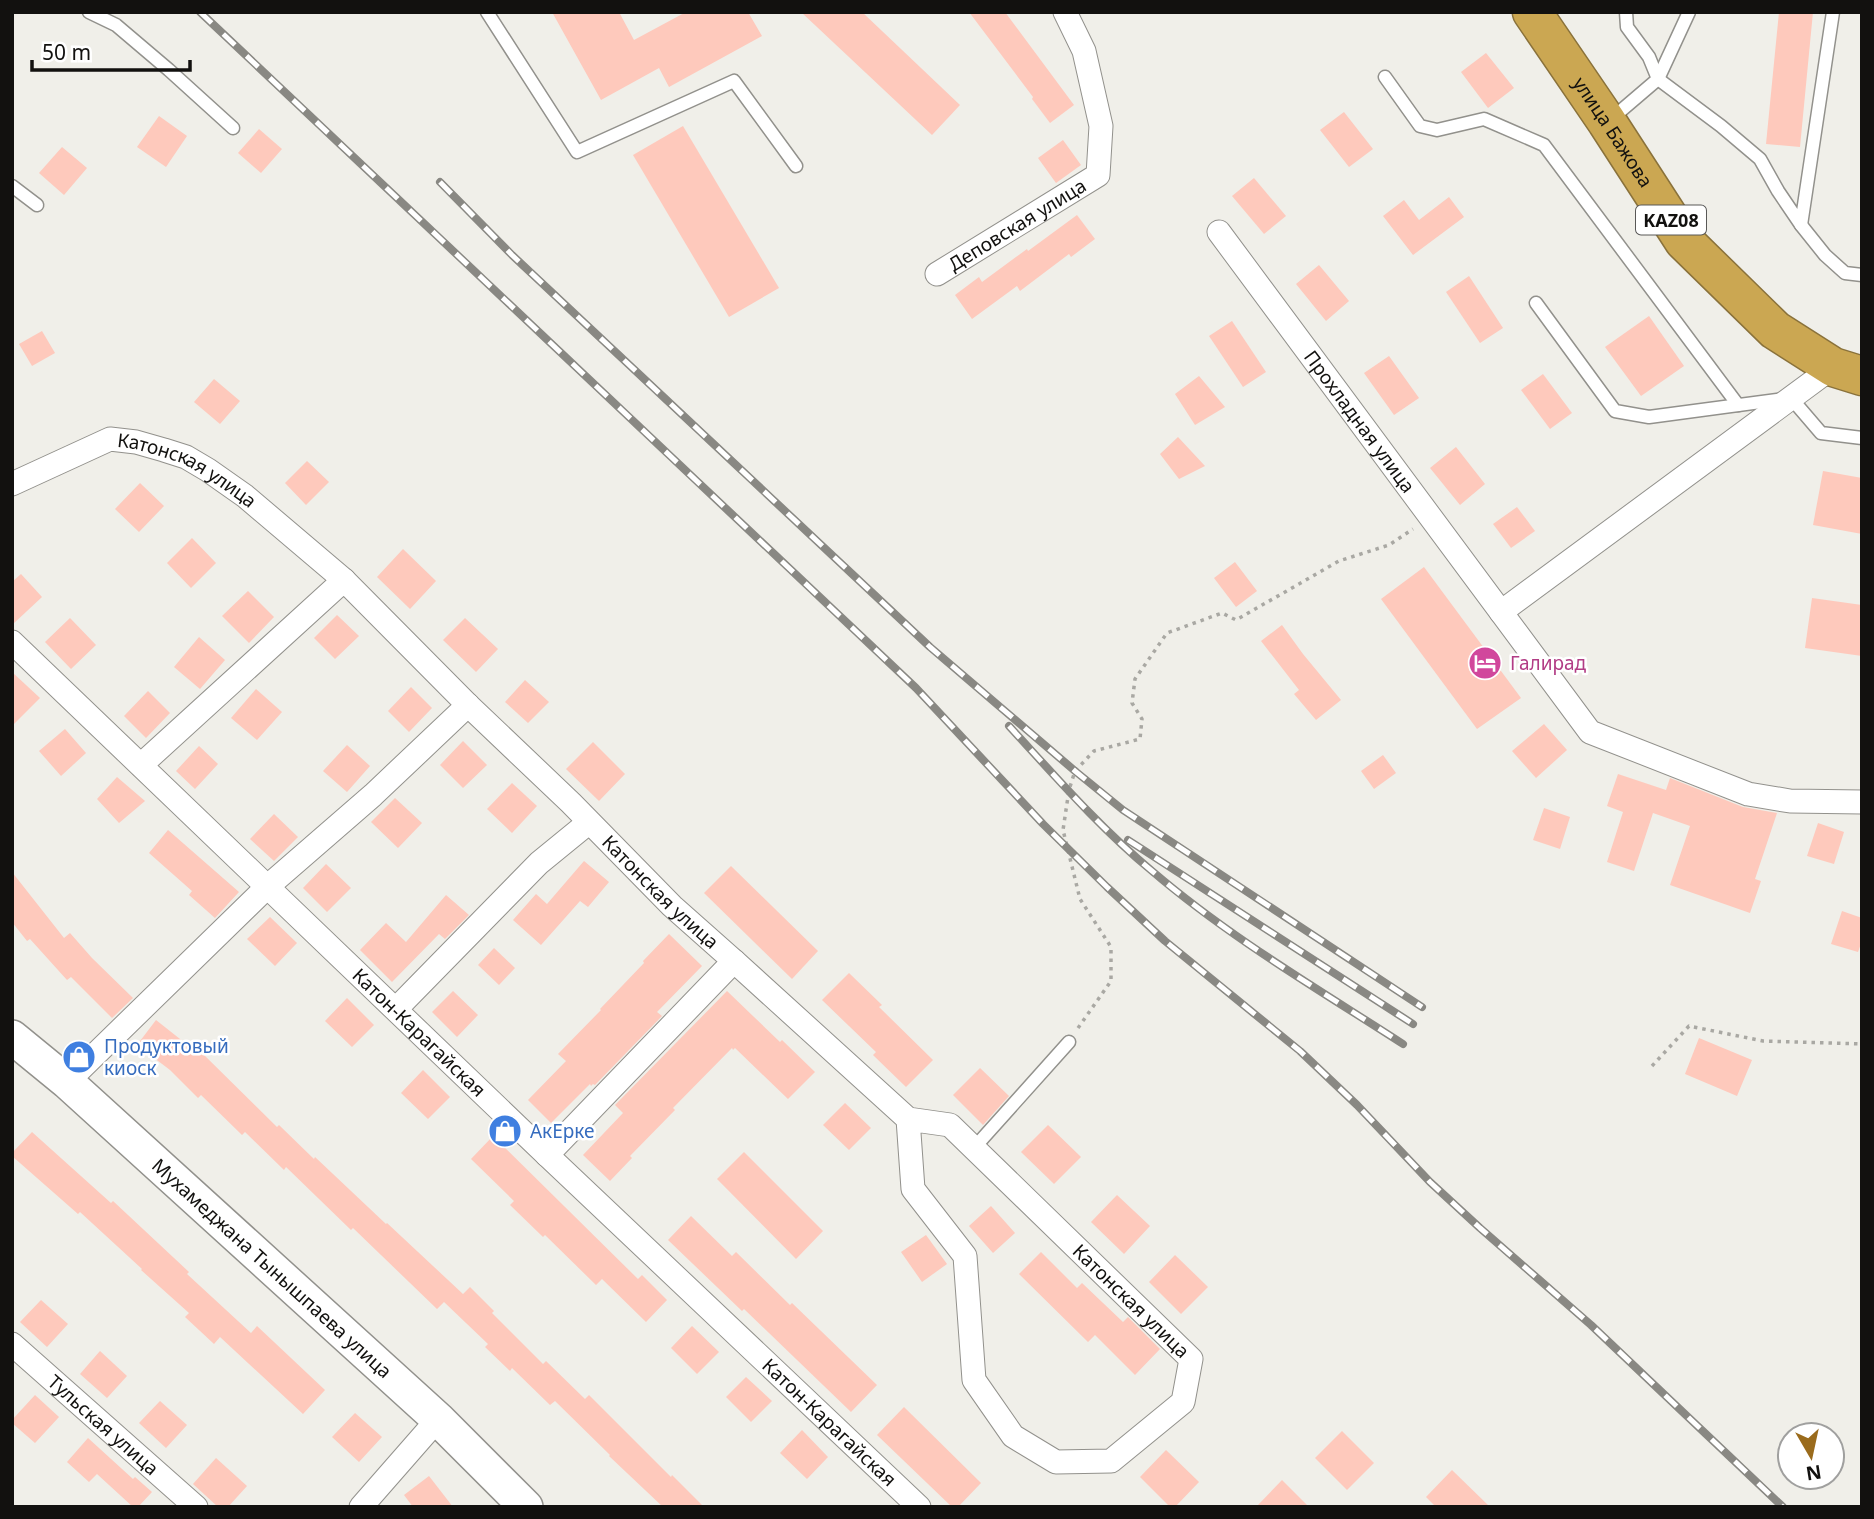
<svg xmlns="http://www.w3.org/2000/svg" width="1874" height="1519" font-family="'Noto Sans',sans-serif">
<rect width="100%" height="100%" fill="#f0efe9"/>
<g fill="#fec9bc">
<path d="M552 12H619L634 40 686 12H748L762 36 669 87 659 68 601 100Z"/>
<path d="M801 12H862L960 105 932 135Z"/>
<path d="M969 12H1005L1074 105 1050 123 1032 99 1033 97Z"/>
<path d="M1779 12H1813L1800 147 1766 144Z"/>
<path d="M1486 53 1514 88 1488 108 1461 72Z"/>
<path d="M1344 112 1373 149 1349 167 1320 130Z"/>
<path d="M159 116 187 136 166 167 137 147Z"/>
<path d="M683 126 779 288 729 317 633 155Z"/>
<path d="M259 129 282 149 261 173 238 153Z"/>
<path d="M1063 140 1081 165 1056 183 1038 158Z"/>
<path d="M62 147 87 168 64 195 39 173Z"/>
<path d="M1254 178 1286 216 1264 234 1232 196Z"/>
<path d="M1449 197 1464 217 1413 255 1383 216 1404 200 1419 220Z"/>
<path d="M1077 215 1095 239 1071 257 1069 254 1020 291 1017 286 972 319 955 295 979 277 982 282 1027 249 1028 251Z"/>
<path d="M1319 265 1349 301 1326 321 1296 284Z"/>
<path d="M1469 276 1503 328 1480 343 1446 292Z"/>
<path d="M1649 316 1684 366 1641 396 1605 347Z"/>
<path d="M1232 321 1266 372 1243 387 1209 336Z"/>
<path d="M42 331 55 353 32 366 19 344Z"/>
<path d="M1389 356 1419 398 1394 415 1364 373Z"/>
<path d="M1543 374 1572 413 1550 429 1521 390Z"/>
<path d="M1199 376 1225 407 1195 425 1175 394Z"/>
<path d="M214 379 240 401 220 424 194 402Z"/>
<path d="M1178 437 1205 466 1179 479 1160 454Z"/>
<path d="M1456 447 1485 484 1460 505 1430 468Z"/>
<path d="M307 461 329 482 306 505 285 483Z"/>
<path d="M1823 471 1862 478V534L1813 525Z"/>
<path d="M140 483 164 506 139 532 115 509Z"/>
<path d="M1517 507 1535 531 1511 548 1493 524Z"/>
<path d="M192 538 216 563 191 588 167 563Z"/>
<path d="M403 549 436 581 410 609 377 577Z"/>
<path d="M1235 562 1257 591 1236 607 1214 578Z"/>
<path d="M1424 567 1521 698 1477 729 1381 599Z"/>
<path d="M21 574 42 597 12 625V582Z"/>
<path d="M248 591 274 617 249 643 222 616Z"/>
<path d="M1812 598 1862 605V656L1805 648Z"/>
<path d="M337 615 359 636 335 659 314 638Z"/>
<path d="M70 618 96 645 71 669 45 642Z"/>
<path d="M465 618 498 649 476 672 443 640Z"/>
<path d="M1282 625 1303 654 1341 700 1316 720 1294 694 1299 690 1261 641Z"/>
<path d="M199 637 225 660 200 689 174 667Z"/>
<path d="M12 672 40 698 12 726Z"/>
<path d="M525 680 549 702 528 723 505 702Z"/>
<path d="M411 687 432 708 409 732 388 711Z"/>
<path d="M256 689 282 712 257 740 231 718Z"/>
<path d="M148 691 170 713 146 738 124 716Z"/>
<path d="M1544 724 1567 750 1536 778 1512 751Z"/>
<path d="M65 729 86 753 61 776 39 751Z"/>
<path d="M463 741 487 765 463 788 440 765Z"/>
<path d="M593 742 625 774 599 801 566 769Z"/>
<path d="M347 745 370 766 347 792 323 771Z"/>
<path d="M199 746 218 764 195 789 176 771Z"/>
<path d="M1383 755 1396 773 1374 789 1361 771Z"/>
<path d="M1618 774 1666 790 1670 778 1743 807 1777 813 1755 879 1761 881 1750 913 1670 885 1690 826 1653 813 1634 871 1607 862 1623 812 1607 806Z"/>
<path d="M117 777 145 801 119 823 97 799Z"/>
<path d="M512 783 537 806 512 833 487 809Z"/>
<path d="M395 798 422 823 398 848 371 822Z"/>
<path d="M1544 808 1570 817 1560 849 1533 840Z"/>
<path d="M274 814 298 837 274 861 250 839Z"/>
<path d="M1818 823 1844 832 1834 864 1807 856Z"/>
<path d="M168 830 239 892 215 918 189 895 192 891 149 853Z"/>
<path d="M584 861 609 882 588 907 580 901 541 945 513 920 536 894 547 904Z"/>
<path d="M326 864 351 888 327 912 303 888Z"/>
<path d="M731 866 818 951 792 979 704 893Z"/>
<path d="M12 872 64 938 70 933 92 958 133 998 112 1018 71 977 67 980 30 939 27 941 12 922Z"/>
<path d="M446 895 469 915 445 939 439 934 392 982 360 950 386 923 406 942Z"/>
<path d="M1842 911 1862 918V941L1858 952 1831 944Z"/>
<path d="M270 917 297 943 275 966 247 939Z"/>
<path d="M669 934 702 966 657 1012 662 1016 595 1085 593 1084 591 1086 590 1084 551 1123 528 1100 566 1061 558 1054 601 1010 600 1009 644 963 643 961Z"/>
<path d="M494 948 515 968 499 985 478 965Z"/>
<path d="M849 973 882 1005 879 1007 933 1060 906 1087 873 1055 876 1052 822 1000Z"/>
<path d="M453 991 478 1015 457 1037 432 1012Z"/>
<path d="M727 991 780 1042 782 1040 815 1072 788 1099 735 1048 733 1050 732 1048 673 1108 675 1110 630 1156 632 1158 610 1181 583 1155 623 1113 615 1105Z"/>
<path d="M347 998 374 1025 352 1047 325 1021Z"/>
<path d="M156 1020 199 1054 201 1052 277 1127 279 1125 314 1159 315 1157 386 1224 387 1223 463 1294 470 1287 494 1311 492 1313 543 1364 546 1361 585 1399 589 1395 671 1477 672 1475 704 1507H663L609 1456 610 1455 555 1401 550 1405 512 1368 510 1371 485 1347 488 1344 444 1302 437 1309 353 1228 351 1230 286 1167 284 1170 245 1132 242 1135 201 1095 198 1098 170 1070 137 1045Z"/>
<path d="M1699 1038 1752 1060 1737 1096 1685 1074Z"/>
<path d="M980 1068 1009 1096 983 1125 953 1095Z"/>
<path d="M423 1070 450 1097 428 1119 401 1093Z"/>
<path d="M845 1103 871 1128 849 1150 823 1125Z"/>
<path d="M1048 1125 1081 1157 1054 1184 1021 1152Z"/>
<path d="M32 1132 111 1203 113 1201 189 1272 187 1274 251 1333 257 1326 325 1390 303 1414 220 1337 214 1344 185 1317 189 1313 141 1270 142 1269 80 1212 78 1214 12 1156V1153Z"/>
<path d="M493 1136 638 1279 642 1275 667 1300 646 1322 602 1279 596 1285 545 1235 543 1237 510 1205 514 1201 471 1159Z"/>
<path d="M744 1152 823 1231 796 1259 717 1179Z"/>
<path d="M1117 1195 1150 1226 1124 1254 1091 1222Z"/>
<path d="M991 1206 1015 1233 993 1253 969 1226Z"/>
<path d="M691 1216 732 1256 736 1252 790 1305 792 1303 877 1385 851 1412 744 1309 742 1311 668 1240Z"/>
<path d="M926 1235 947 1264 922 1282 901 1252Z"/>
<path d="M1041 1252 1077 1288 1082 1283 1123 1322 1128 1317 1160 1349 1135 1375 1095 1335 1088 1342 1019 1274Z"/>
<path d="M1175 1255 1208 1287 1181 1314 1149 1282Z"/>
<path d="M41 1300 68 1324 47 1347 20 1322Z"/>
<path d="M692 1326 719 1352 697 1374 671 1348Z"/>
<path d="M100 1351 127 1376 107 1398 80 1374Z"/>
<path d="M746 1377 772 1401 751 1422 726 1397Z"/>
<path d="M35 1395 59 1417 35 1443 12 1423V1420Z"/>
<path d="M160 1401 187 1425 166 1448 139 1423Z"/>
<path d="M904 1407 981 1483 958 1507H952L877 1435Z"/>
<path d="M355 1413 382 1437 359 1462 332 1437Z"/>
<path d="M802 1430 828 1457 807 1479 780 1453Z"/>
<path d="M1342 1431 1374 1463 1347 1490 1315 1458Z"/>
<path d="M88 1438 133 1479 135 1477 152 1492 138 1507H133L97 1474 89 1482 67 1462Z"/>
<path d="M1166 1450 1199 1482 1175 1507H1170L1140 1477Z"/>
<path d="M216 1458 247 1486 228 1507H218L193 1484Z"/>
<path d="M1452 1470 1490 1507H1436L1426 1497Z"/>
<path d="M429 1476 453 1507H413L404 1495Z"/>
<path d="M1282 1480 1309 1507H1256Z"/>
</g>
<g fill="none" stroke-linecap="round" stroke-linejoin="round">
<defs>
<g id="lane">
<path d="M89 12 116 25 169 70 233 128"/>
<path d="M487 12 577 152 734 81 796 166"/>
<path d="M1626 12 1627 27 1649 57 1658 79 1721 126 1760 159 1778 191 1801 225 1833 12"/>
<path d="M1385 77 1420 126 1437 130 1484 119 1544 145 1738 405"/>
<path d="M1610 120 1658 79 1689 12"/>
<path d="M12 186 37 205"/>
<path d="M1801 225 1825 255 1845 273 1862 275"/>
<path d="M1536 303 1615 411 1649 417 1791 398 1821 433 1862 438"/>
<path d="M974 1148 1069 1042"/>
</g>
<g id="street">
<path id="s1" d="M1219 232 1590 732 1748 794 1790 801 1862 802"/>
<path id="s2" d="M937 274 1098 175 1101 126 1084 51 1065 12"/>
<path id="s3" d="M12 484 110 439 136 442 164 450 186 457 208 470 245 496 344 580"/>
<path d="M1501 612 1833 367"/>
<path id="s4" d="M12 642 547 1155 919 1507"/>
<path id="s5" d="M141 765 344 580 468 705 571 803 672 906 734 961 547 1155"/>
<path id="s6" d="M734 961 908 1119 950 1125 1191 1359 1183 1402 1111 1461 1056 1462 1013 1436 974 1380 965 1256 913 1189 908 1119"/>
<path d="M396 1009 539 863 588 823"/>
<path d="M67 1082 267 887 373 795 468 705"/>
<path id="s7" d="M12 1344 196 1507"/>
<path d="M361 1507 438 1419"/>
</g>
<g id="secondary">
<path id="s8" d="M12 1037 67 1082 438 1419 526 1507"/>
</g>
<g id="highway">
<path id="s9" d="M1532 12 1607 122 1684 241 1775 330 1833 367 1862 376"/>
</g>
</defs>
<use href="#lane" stroke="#92918c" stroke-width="15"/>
<use href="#street" stroke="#92918c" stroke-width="25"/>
<use href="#secondary" stroke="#92918c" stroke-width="36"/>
<use href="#highway" stroke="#8a723b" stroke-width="41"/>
<g stroke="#a9a8a3" stroke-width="3.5" stroke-dasharray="3.5 5" stroke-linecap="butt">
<path d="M1078 1028 1111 981V947L1080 899 1063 830 1069 790 1075 771 1094 751 1140 739 1142 719 1132 703 1135 679 1167 633 1222 613 1236 620 1339 561 1389 545 1413 529"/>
<path d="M1652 1066 1689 1026 1763 1041 1862 1044"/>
</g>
<use href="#lane" stroke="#fff" stroke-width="12"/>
<use href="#street" stroke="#fff" stroke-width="23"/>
<use href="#secondary" stroke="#fff" stroke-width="33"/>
<use href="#highway" stroke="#cba752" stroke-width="38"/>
<defs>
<g id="rail">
<path d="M200 12 916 688 1043 824 1107 887 1165 941 1300 1051 1357 1105 1430 1182 1480 1228 1591 1325 1783 1507"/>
<path d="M440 182 512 255 930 647 1075 771 1123 810 1422 1007"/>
<path d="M1009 726C1055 776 1100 828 1152 871 1229 937 1318 989 1403 1044"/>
<path d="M1128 840 1413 1024"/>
</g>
</defs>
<use href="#rail" stroke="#898883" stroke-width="8"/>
<use href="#rail" stroke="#fff" stroke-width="5" stroke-dasharray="16" stroke-linecap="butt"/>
</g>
<defs>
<symbol id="hotel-disc" viewBox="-11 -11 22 22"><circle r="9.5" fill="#d1479c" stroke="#fff"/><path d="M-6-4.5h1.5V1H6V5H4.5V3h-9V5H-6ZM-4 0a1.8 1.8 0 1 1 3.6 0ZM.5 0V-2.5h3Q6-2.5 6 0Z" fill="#fff"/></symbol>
<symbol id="shop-disc" viewBox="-11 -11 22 22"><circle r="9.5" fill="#3f7fe0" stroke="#fff"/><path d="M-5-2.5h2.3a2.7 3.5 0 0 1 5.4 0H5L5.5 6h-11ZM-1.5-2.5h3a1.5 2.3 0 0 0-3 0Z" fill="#fff"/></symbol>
</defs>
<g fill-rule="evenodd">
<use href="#hotel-disc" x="1466" y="644" width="38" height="38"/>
<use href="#shop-disc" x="60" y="1038" width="38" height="38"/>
<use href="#shop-disc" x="486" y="1112" width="38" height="38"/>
</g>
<g text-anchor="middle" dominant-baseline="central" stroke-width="5" stroke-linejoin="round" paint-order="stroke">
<rect fill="#fff" stroke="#595857" stroke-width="2" x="1636" y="205.5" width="70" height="29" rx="5"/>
<g font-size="18" font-weight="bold" fill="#12110f">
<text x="1671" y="220">KAZ08</text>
</g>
<g font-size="19" fill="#12110f" stroke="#fff">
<text stroke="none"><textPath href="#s9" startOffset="145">улица Бажова</textPath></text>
<text stroke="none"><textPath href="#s2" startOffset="94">Деповская улица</textPath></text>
<text stroke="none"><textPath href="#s1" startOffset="236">Прохладная улица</textPath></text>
<text stroke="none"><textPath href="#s3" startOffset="192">Катонская улица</textPath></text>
<text stroke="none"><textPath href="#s5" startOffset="719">Катонская улица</textPath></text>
<text stroke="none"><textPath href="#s4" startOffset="564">Катон-Карагайская</textPath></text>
<text stroke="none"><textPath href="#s8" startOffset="348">Мухамеджана Тынышпаева улица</textPath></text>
<text stroke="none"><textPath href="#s6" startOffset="530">Катонская улица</textPath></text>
<text stroke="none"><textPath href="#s4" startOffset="1130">Катон-Карагайская</textPath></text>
<text stroke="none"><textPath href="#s7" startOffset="122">Тульская улица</textPath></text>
</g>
<g font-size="19" fill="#b23c85" stroke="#fff" text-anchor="start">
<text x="1510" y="663">Галирад</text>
</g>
<g font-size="19" fill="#366cbe" stroke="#fff" text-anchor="start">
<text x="104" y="1046">Продуктовый<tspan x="104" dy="22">киоск</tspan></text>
<text x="530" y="1131">АкЕрке</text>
</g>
</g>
<rect width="1874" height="1519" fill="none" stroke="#12110f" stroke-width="28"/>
<g transform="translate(1811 1456) rotate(171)"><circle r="33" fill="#ffffff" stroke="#a0a09f" stroke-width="2"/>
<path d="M0-5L12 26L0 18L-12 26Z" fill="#9a6b1c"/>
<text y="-10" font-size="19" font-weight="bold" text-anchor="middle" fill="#12110f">N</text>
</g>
<path d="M32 60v10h158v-10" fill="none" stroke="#12110f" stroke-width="3.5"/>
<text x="42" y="60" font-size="21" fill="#12110f" stroke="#ffffff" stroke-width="5" paint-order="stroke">50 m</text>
</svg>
